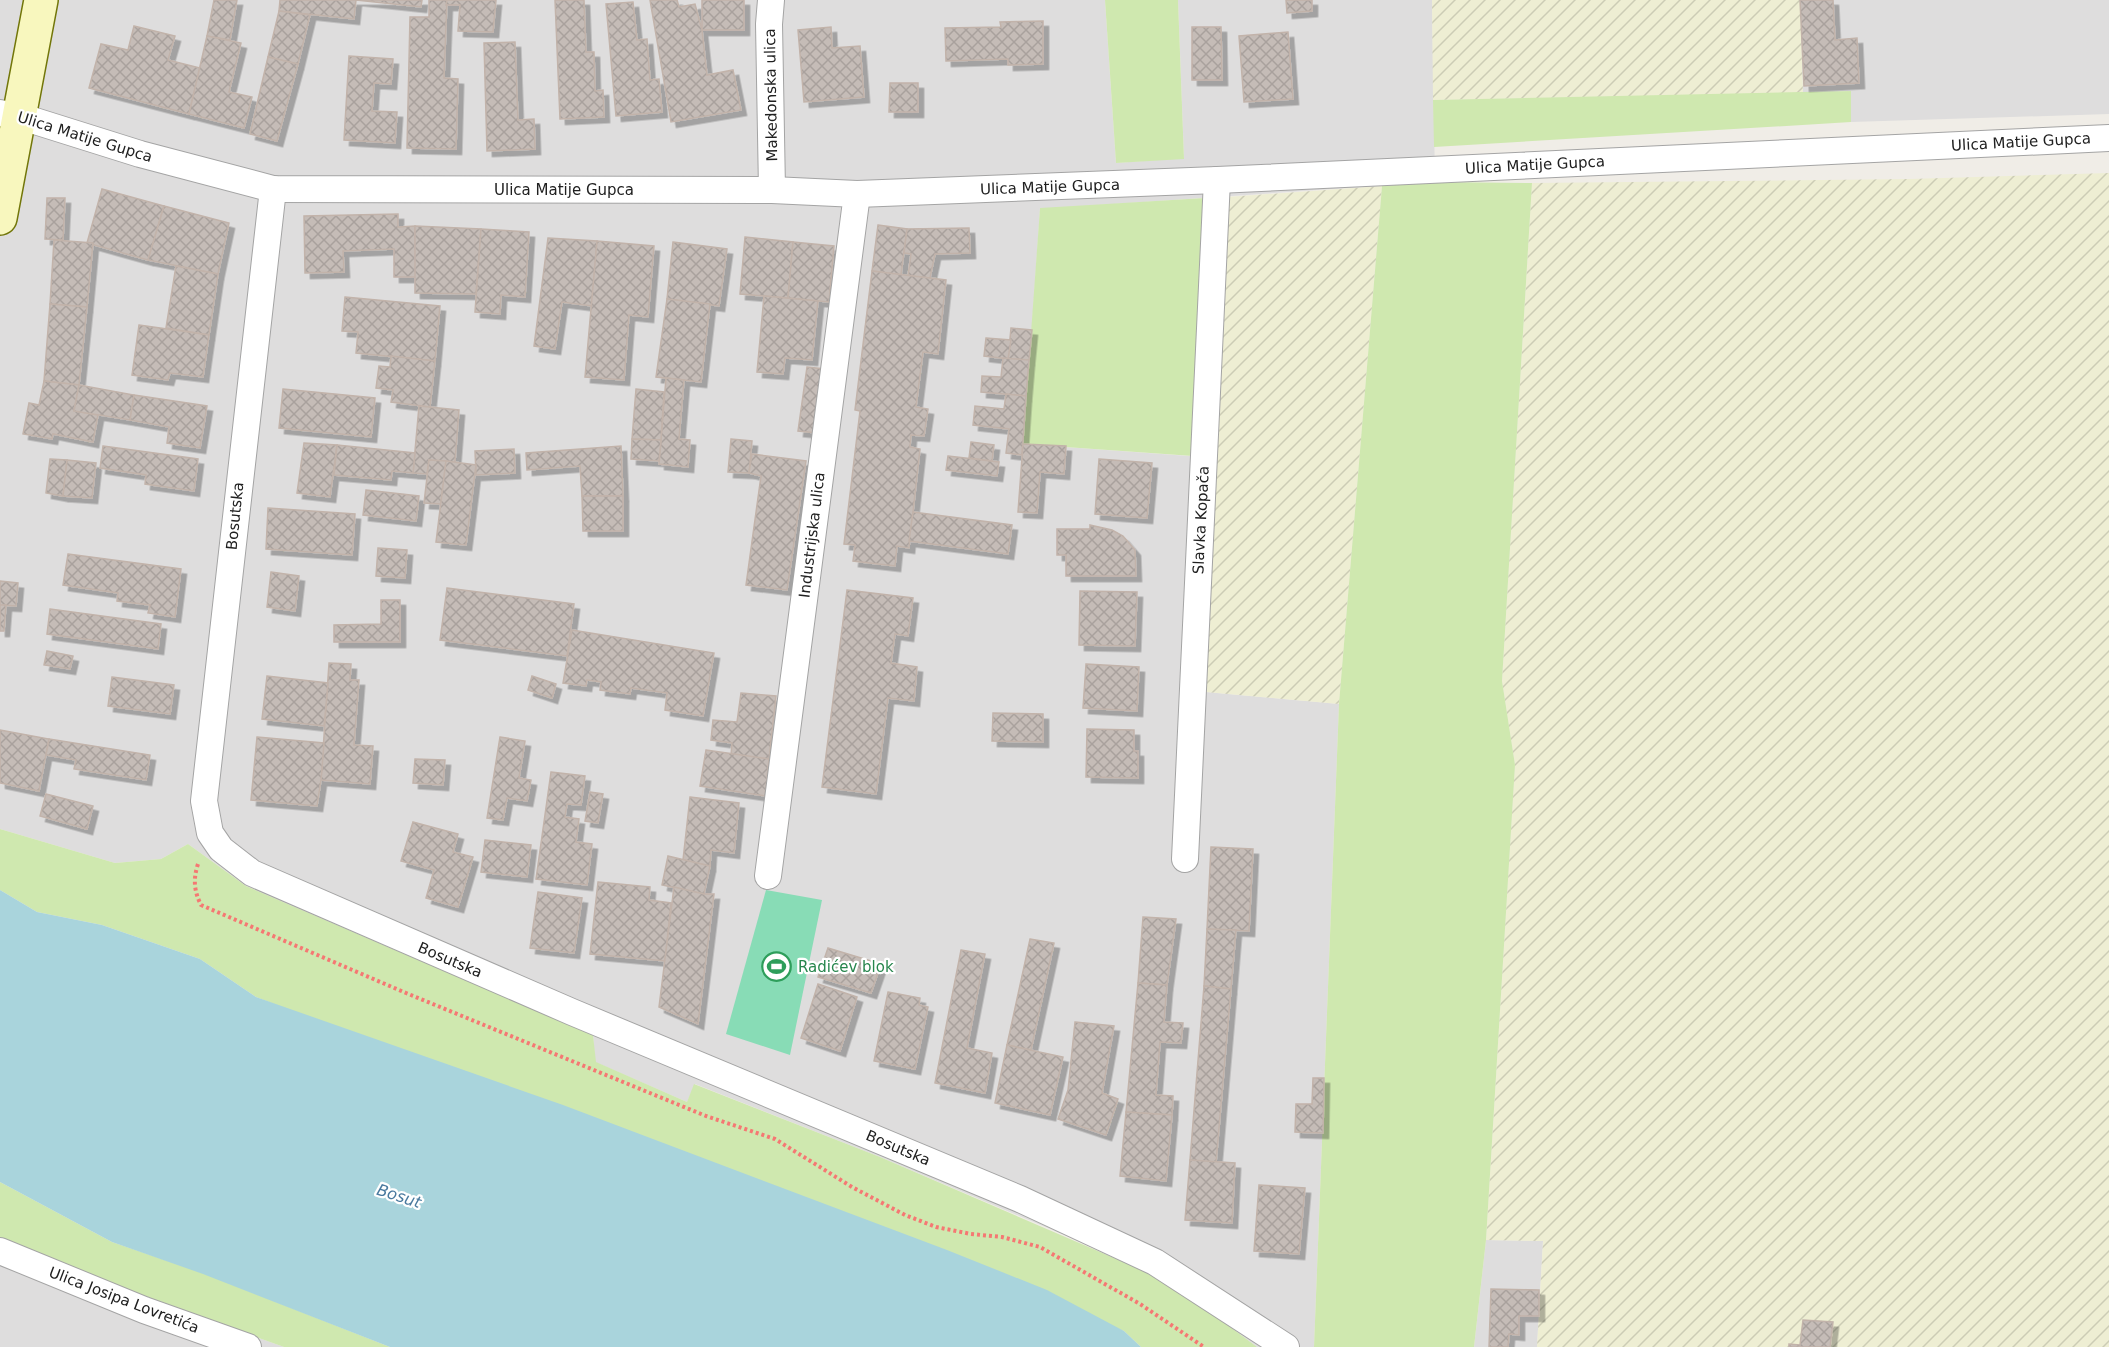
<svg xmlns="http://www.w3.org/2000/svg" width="2109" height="1347" font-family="'DejaVu Sans',sans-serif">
<defs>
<pattern id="farmland-furrows" width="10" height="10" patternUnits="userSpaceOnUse" patternTransform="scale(1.5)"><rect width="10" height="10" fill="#eeeed3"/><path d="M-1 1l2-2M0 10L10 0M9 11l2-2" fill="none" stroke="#ccccb5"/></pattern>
<pattern id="building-cross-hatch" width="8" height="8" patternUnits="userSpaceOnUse" patternTransform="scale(1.5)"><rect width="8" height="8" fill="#c5bcb7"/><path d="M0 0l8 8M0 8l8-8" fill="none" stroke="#a9a19d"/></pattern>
<filter id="shadow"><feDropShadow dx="5.5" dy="5.5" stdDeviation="0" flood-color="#0004"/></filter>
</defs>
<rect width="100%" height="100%" fill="#f0ede7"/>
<g fill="#dedddd">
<path d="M0 0H1105L1116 163 1184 158 1178 0H1432L1435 182 1040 209 1024 444 1216 458 1206 692 1339 704 1314 1347H1257L1197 1302 1149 1273 1069 1237 880 1157 695 1084 687 1102 595 1062 593 1035 246 886 188 844 161 859 115 863 0 829Z"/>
<path d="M1800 0H2109V114L1851 122V91L1803 93Z"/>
<path d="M0 1239 150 1299 284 1347H0Z"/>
<path d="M1486 1240 1543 1241 1537 1347H1474Z"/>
</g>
<g fill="url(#farmland-furrows)">
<path d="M1432 0H1800L1803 93 1433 100Z"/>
<path d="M2109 173V1347H1537L1543 1241 1486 1240 1515 765 1502 681 1532 183 1910 179Z"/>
<path d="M1382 186 1339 704 1206 692 1227 197Z"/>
</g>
<g fill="#cfe8af">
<path d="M1105 0H1178L1184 159 1116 163Z"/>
<path d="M1851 91V122L1434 147 1433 100Z"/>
<path d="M1435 182 1532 183 1502 681 1515 765 1486 1240 1474 1347H1314L1339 704 1382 186Z"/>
<path d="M1205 198 1193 456 1023 444 1040 208Z"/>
<path d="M0 829 115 863 161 859 188 844 246 886 593 1035 596 1062 687 1102 694 1084 880 1157 1149 1273 1197 1302 1257 1347H1141L1124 1331 256 997 200 959 102 925 37 912 0 890Z"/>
<path d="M0 1182 112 1242 203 1273 390 1347H284L150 1299 0 1239Z"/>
</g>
<path fill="#88dcb6" d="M766 890 822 900 790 1055 726 1034Z"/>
<path fill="#a9d4dc" d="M0 890 37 912 102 925 200 959 256 997 563 1105 947 1250 1047 1290 1124 1331 1141 1347H390L203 1274 112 1242 0 1182Z"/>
<g fill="url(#building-cross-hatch)" stroke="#c2b3aa" stroke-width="1.5" filter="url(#shadow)">
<path d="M214 0H237L230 40 207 36Z"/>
<path d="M280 0H422L421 7 356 0 354 19 279 11Z"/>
<path d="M429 0H447L444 78 458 79 456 149 407 148 410 17H429Z"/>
<path d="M447 0H496L493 32 458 31 460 5H446Z"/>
<path d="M555 0H584L586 52H594L595 91 603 90 604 117 560 119Z"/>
<path d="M650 0H677L679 7 695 4 702 30 707 75 733 70 741 110 671 122Z"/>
<rect x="702" y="0" width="42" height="30"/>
<path d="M1286 0H1312V11L1287 13Z"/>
<path d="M1800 0H1833L1835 40 1857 38 1859 83 1804 86Z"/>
<path d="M633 2 637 40 647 39 650 80 659 79 662 112 616 116 606 4Z"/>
<path d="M279 11 310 15 298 64 268 57Z"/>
<path d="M1043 21V64L1008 65V59L946 61 945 28 1001 27 1000 22Z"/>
<path d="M134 26 175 36 168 60 200 68 189 114 89 88 101 44 128 50Z"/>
<path d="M831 27 832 48 860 46 864 97 804 102 798 30Z"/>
<path d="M1192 27H1221L1222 80H1192Z"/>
<path d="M1288 32 1293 99 1244 102 1239 36Z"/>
<path d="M207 36 241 43 229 92 252 97 244 128 189 114Z"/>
<path d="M515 42 518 120 534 119 535 149 487 151 484 43Z"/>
<path d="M349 56 393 59 391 84 374 83 372 111 397 112 395 143 344 140Z"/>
<path d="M268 57 298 64 277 141 250 134Z"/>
<path d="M890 83H918V112H889Z"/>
<path d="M102 189 164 206 148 260 87 243Z"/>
<path d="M47 198H65L63 240 45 239Z"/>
<path d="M164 206 229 223 218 274 148 260Z"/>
<path d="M398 214V227L415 226 416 277H394V249L343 251 344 272 305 273 304 216Z"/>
<path d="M878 225 907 229 901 275 872 271Z"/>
<path d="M415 226 481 229 476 294 415 293Z"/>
<path d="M969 228 970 253 935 254 930 278 908 276 911 254 904 253 907 229Z"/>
<path d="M481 229 529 232 525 297 501 295 500 314 475 312Z"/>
<path d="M745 237 793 242 788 298 740 294Z"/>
<path d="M548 238 597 241 592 306 562 302 555 349 534 346Z"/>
<path d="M54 240 93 243 87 307 50 304Z"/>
<path d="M597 241 654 246 648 317 629 315 624 380 585 377Z"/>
<path d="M673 242 727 249 719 306 667 299Z"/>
<path d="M793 242 834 246 829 302 788 298Z"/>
<path d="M176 266 218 274 209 335 166 328Z"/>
<path d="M872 271 946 280 938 354 923 352 916 407 928 409 924 436 911 435 910 447 920 449 909 548 897 546 895 566 853 561 855 545 844 544 860 411 855 410Z"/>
<path d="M764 296 818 301 812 360 785 358 783 374 757 372Z"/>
<path d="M345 297 440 306 435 361 356 353 358 332 342 331Z"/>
<path d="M667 299 710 304 701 382 656 377Z"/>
<path d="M50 304 87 307 79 385 44 381Z"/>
<path d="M139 325 209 335 203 377 170 373 168 380 132 375Z"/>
<path d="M1011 328 1032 330 1029 360 1008 359Z"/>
<path d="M986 338 1011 340 1008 359 984 356Z"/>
<path d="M391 356 435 361 430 407 391 402 393 390 376 388 379 366 390 367Z"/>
<path d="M1003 358 1029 360 1026 396 981 392 982 376 1001 377Z"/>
<path d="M807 367 825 369 817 433 798 431Z"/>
<path d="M666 378 684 380 679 439 690 440 688 467 659 464Z"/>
<path d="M44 381 79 385 74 411 98 415 93 442 53 434 52 439 23 434 29 403 39 405Z"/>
<path d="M79 385 134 395 130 420 74 411Z"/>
<path d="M283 389 375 398 371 437 279 428Z"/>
<path d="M636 389 664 392 661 440 632 439Z"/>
<path d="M1006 394 1026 396 1022 455 1006 453 1009 429 973 425 975 406 1004 409Z"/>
<path d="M134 395 207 406 200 448 167 443 169 427 130 420Z"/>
<path d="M419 406 459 410 455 462 429 460 427 474 413 473Z"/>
<path d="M632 439 661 440 659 461 631 459Z"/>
<path d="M731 439 752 441 749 473 728 472Z"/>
<path d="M971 442 994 445 992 461 969 458Z"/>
<path d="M304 443 337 445 330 497 297 493Z"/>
<path d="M1023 444 1066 446 1064 474 1040 472 1037 513 1018 512Z"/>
<path d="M337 445 415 453 413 473 392 471 391 480 334 475Z"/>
<path d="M103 446 198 459 194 491 145 484 146 475 100 468Z"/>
<path d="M621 446 623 496H582L580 466 527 470 526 453Z"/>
<path d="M514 449 515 473 476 475 475 451Z"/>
<path d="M752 454 806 461 787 590 746 585 761 476 749 473Z"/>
<path d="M948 456 999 462 997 476 946 470Z"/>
<path d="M50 459 67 460 63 496 46 493Z"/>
<path d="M1099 459 1152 463 1147 518 1095 514Z"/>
<path d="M67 460 96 463 92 498 63 496Z"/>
<path d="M429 460 446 461 441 504 424 503Z"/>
<path d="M446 461 476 465 466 545 436 542Z"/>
<path d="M366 490 419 496 416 521 363 515Z"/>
<path d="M582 496H623V531H583Z"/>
<path d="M268 508 355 514 352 555 266 549Z"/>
<path d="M913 512 1012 525 1008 554 909 541Z"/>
<path d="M1090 525 1112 530 1123 536 1135 550 1136 576H1066V555H1057V529H1090Z"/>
<path d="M378 548 407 550 405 578 376 576Z"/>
<path d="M68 554 181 569 175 617 148 613 150 605 117 601 118 593 63 585Z"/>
<path d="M271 572 299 576 295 611 267 607Z"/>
<path d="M0 581 18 583 16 606 0 605Z"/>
<path d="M447 588 574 604 567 656 440 640Z"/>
<path d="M847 590 913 598 908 636 895 634 891 663 917 667 914 701 888 698 876 794 822 787Z"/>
<path d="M1080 591 1137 592 1135 646 1079 645Z"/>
<path d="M381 600H400V642H334V625L381 624Z"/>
<path d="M0 605H6L4 631H0Z"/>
<path d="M50 609 161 624 158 649 47 634Z"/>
<path d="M572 630 714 653 703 716 665 710 667 693 631 688 630 694 600 690 601 682 587 680 586 686 563 683Z"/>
<path d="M47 651 73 656 70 669 44 665Z"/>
<path d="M329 663 351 664 350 680H359L354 745 373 746 370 784 321 780Z"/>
<path d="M1086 664 1139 667 1137 711 1083 708Z"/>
<path d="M267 676 328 683 324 726 262 719Z"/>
<path d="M532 676 556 684 552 698 528 690Z"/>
<path d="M112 677 174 685 170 714 108 706Z"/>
<path d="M741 693 776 696 769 759 731 755 732 743 711 740 713 720 737 722Z"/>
<path d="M993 713 1043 714V742L992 741Z"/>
<path d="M1087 729 1134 730V751H1138V778L1086 777Z"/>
<path d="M0 730 49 739 39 791 0 783Z"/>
<path d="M257 737 324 743 321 780 317 806 251 800Z"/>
<path d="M500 737 525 741 519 778 531 780 527 801 507 798 503 820 487 818Z"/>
<path d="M49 739 150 755 146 780 74 769 76 760 46 755Z"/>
<path d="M706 750 769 759 765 796 700 786Z"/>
<path d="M415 759 445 760 443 785 413 783Z"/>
<path d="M551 772 585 776 581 805 567 804 565 817 579 819 576 842 592 844 587 885 536 879Z"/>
<path d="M590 792 603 794 598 823 585 821Z"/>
<path d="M46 794 93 806 87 829 40 816Z"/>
<path d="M690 797 739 803 734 853 711 850 710 866 683 860Z"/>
<path d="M413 822 458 834 453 852 473 857 458 907 426 898 434 870 401 861Z"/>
<path d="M485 840 531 845 527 877 481 872Z"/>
<path d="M1211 847 1253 849 1249 931 1207 929Z"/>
<path d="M668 856 710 866 704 894 662 885Z"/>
<path d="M598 882 650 887 649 900 671 903 665 961 590 954Z"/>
<path d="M674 887 704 894H714L698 1024 659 1007Z"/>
<path d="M538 892 582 898 574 953 530 948Z"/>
<path d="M1143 917 1176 919 1167 985 1138 983Z"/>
<path d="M1207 929 1236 930 1231 989 1204 986Z"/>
<path d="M1030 939 1054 943 1031 1050 1007 1045Z"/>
<path d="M828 948 881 964 871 993 818 977Z"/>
<path d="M961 950 985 954 967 1048 992 1053 985 1093 935 1083Z"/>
<path d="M1138 983 1167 985 1164 1022 1183 1023 1181 1043 1160 1042 1156 1095 1173 1096 1172 1115 1126 1112Z"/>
<path d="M818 984 857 997 840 1051 801 1038Z"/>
<path d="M1204 986 1231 989 1216 1163 1190 1160Z"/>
<path d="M888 992 920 998 919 1005 928 1007 915 1069 874 1061Z"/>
<path d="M1075 1022 1114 1026 1102 1093 1118 1099 1106 1135 1058 1119 1068 1090Z"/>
<path d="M1007 1045 1063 1057 1050 1115 995 1103Z"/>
<path d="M1313 1078H1324L1323 1133 1295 1132 1296 1104H1312Z"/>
<path d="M1126 1112 1172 1115 1166 1181 1120 1176Z"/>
<path d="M1190 1160 1235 1163 1232 1223 1185 1220Z"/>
<path d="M1259 1185 1305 1188 1299 1254 1254 1251Z"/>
<path d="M1491 1289 1539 1290V1316H1519V1335L1509 1334 1508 1347H1489Z"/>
<path d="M1803 1320 1833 1322 1830 1347H1789V1344L1800 1345Z"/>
</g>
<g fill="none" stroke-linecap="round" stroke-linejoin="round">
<defs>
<g id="street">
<path d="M771 0 769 24 772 190"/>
<path d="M0 113 19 116 140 154 273 189 772 190 857 194 1217 180 2109 138"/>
<path d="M273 189 204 801 210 833 221 849 252 873 572 1012 1020 1199 1155 1262 1286 1347"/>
<path d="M1185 859 1217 180"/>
<path d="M768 876 857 194"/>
<path d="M0 1251 144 1310 248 1347"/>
</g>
<path id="secondary" d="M0 218 41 0"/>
</defs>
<use href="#street" stroke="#a4a4a4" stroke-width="28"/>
<use href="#secondary" stroke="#727609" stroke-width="36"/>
<path stroke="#f57873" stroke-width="4" stroke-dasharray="3 3" stroke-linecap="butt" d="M198 864C193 879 194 891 201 905L406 993 706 1116 775 1139 852 1187 905 1215 936 1227 971 1234 1002 1237 1040 1247 1140 1304 1204 1347"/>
<use href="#street" stroke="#fff" stroke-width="26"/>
<use href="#secondary" stroke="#f8f7be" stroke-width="33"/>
</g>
<defs>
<symbol id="stadium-ring" viewBox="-11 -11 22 22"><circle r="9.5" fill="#fff" stroke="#2e9e5b" stroke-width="1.5"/><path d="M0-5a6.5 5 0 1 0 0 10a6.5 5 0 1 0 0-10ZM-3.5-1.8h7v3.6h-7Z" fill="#2e9e5b"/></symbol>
</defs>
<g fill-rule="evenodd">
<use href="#stadium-ring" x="760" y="950" width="33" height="33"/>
</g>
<g text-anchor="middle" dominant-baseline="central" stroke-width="4.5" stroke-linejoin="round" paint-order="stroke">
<g font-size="15" fill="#202020" stroke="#fff">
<text transform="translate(771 95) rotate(-91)">Makedonska ulica</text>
<text transform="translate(85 137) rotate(17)">Ulica Matije Gupca</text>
<text transform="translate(2021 142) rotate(-3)">Ulica Matije Gupca</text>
<text transform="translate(1535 165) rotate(-3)">Ulica Matije Gupca</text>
<text transform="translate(1050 187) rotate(-2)">Ulica Matije Gupca</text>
<text x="564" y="190">Ulica Matije Gupca</text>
<text transform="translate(235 516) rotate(-84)">Bosutska</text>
<text transform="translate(1201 520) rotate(-87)">Slavka Kopača</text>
<text transform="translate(812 535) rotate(-83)">Industrijska ulica</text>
<text transform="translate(450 960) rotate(23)">Bosutska</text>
<text transform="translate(898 1148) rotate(23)">Bosutska</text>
<text transform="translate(124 1300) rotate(21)">Ulica Josipa Lovretića</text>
</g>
<g font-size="15" fill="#27864d" stroke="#fff" text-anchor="start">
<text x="798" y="967">Radićev blok</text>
</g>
<g font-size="16" font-style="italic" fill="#49799e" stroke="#fff">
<text transform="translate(399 1196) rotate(18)">Bosut</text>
</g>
</g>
</svg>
